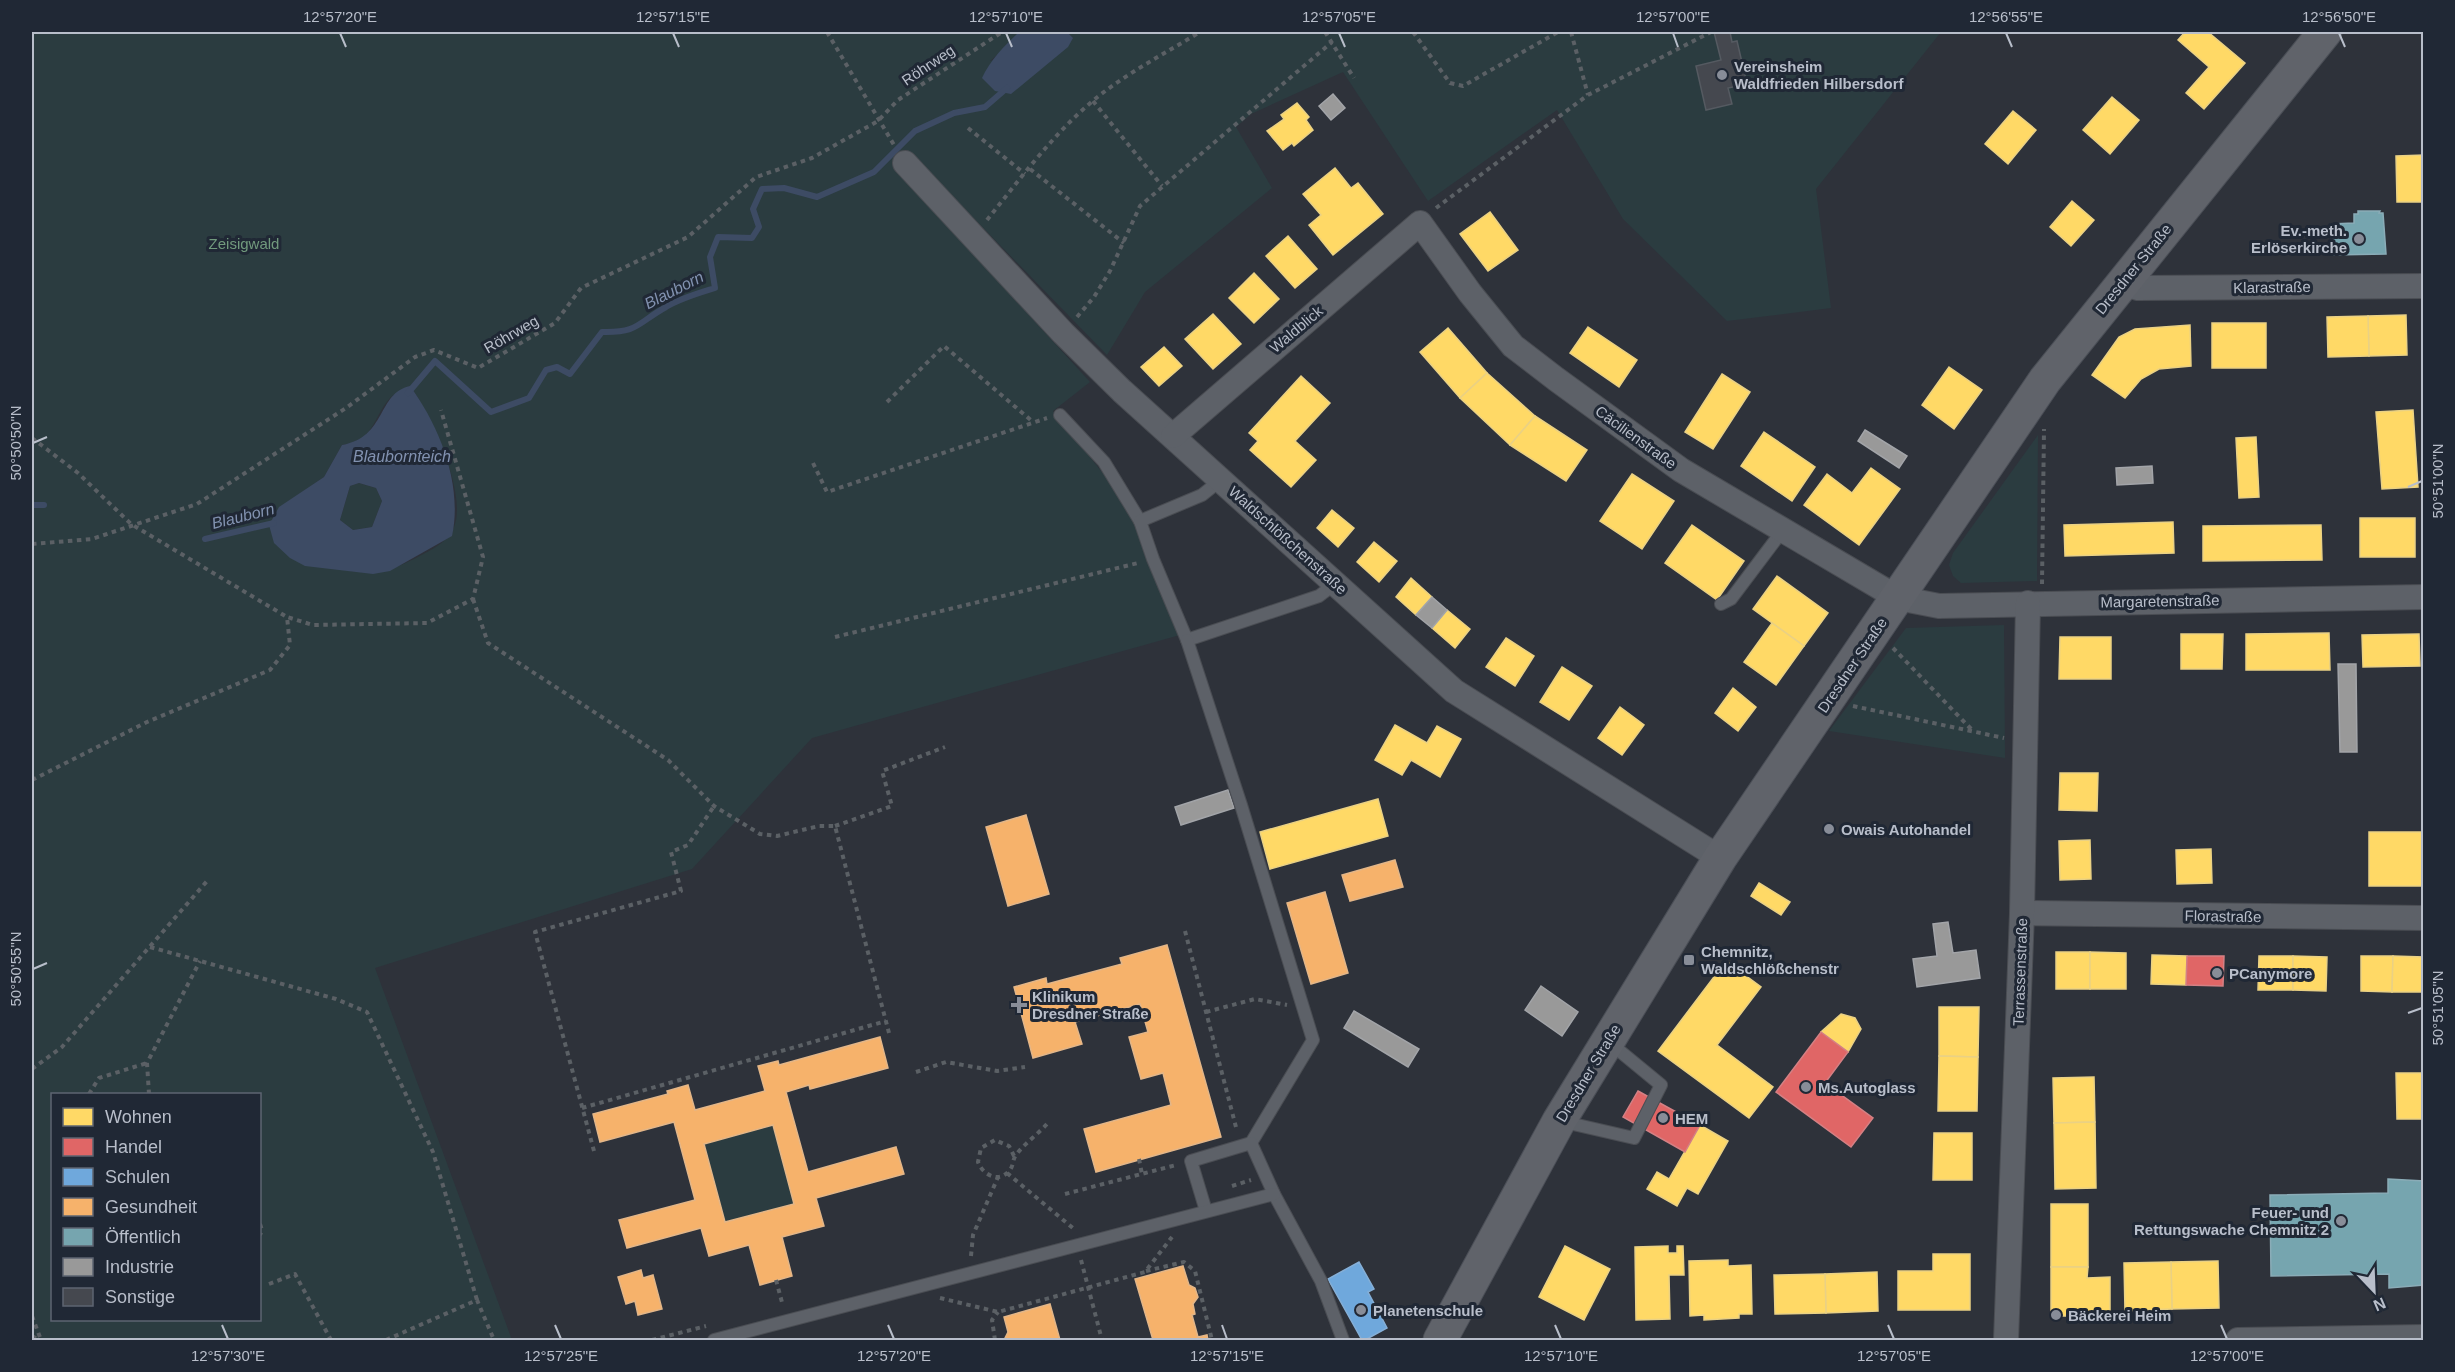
<svg xmlns="http://www.w3.org/2000/svg" width="2455" height="1372" font-family="Helvetica,sans-serif">
<rect width="100%" height="100%" fill="#2e323a"/>
<g fill="#2b3c40" fill-rule="evenodd">
<path d="M32 32H1019L1009 45 990 61 1073 38 1067 32H1941L1816 189 1831 308 1727 321 1623 219 1557 110 1428 201 1343 72 1251 114 1236 127 1272 188 1145 292 1107 355 918 161 905 179 1090 382 1053 411 1114 487 1135 526 1180 635 812 738 692 869 375 968 512 1340H32ZM410 386C430 413 468 494 454 527 447 543 431 550 416 558 383 575 369 575 333 568L280 507 324 477 342 445C376 439 371 420 390 398 395 393 404 390 410 386ZM52 1094H260V1320H52Z"/>
<path d="M2038 435 2037 581 1961 583 1953 576 1949 565 1953 553Z"/>
<path d="M359 483 376 488 382 501 372 527 353 530 340 520 350 486Z"/>
<path d="M2004 625 2005 758 1829 731 1906 628Z"/>
<path d="M773 1125 794 1204 725 1222 704 1144Z"/>
</g>
<g fill="#3d4b64" fill-rule="evenodd">
<path d="M1019 32H1067L1073 38 1068 47 1011 94 995 91 982 78C990 60 1005 45 1019 32Z"/>
<path d="M410 386C440 427 463 485 452 536L390 571 373 574 305 566 290 558 274 543 269 525 279 507 324 477 342 445C387 437 377 393 410 386ZM359 483 376 488 382 501 372 527 353 530 340 520 350 486Z"/>
</g>
<g fill="#ffd966" stroke="#ead184" stroke-width="1.5">
<path d="M2185 32H2208L2245 63 2204 109 2186 93 2209 67 2178 40Z"/>
<path d="M2112 97 2139 120 2110 154 2083 130Z"/>
<path d="M1297 103 1309 117 1306 120 1313 130 1294 146 1292 143 1283 150 1267 131 1284 119 1281 115Z"/>
<path d="M2013 111 2036 130 2008 164 1985 144Z"/>
<path d="M2424 155V202H2397L2396 156Z"/>
<path d="M1335 168 1351 188 1358 183 1383 214 1333 255 1309 225 1321 215 1303 194Z"/>
<path d="M2072 201 2094 220 2071 246 2050 227Z"/>
<path d="M1490 212 1518 250 1488 271 1460 234Z"/>
<path d="M1288 236 1317 269 1295 288 1266 256Z"/>
<path d="M1254 273 1279 299 1254 323 1229 298Z"/>
<path d="M1213 314 1241 344 1213 369 1185 339Z"/>
<path d="M2406 315 2407 355 2369 356 2368 316Z"/>
<path d="M2368 316 2369 356 2328 357 2327 317Z"/>
<rect x="2212" y="323" width="54" height="45"/>
<path d="M2190 325 2191 366 2159 369 2141 379 2125 398 2092 375 2119 337 2135 329Z"/>
<path d="M1588 327 1637 360 1619 387 1570 353Z"/>
<path d="M1448 328 1487 373 1460 398 1420 352Z"/>
<path d="M1164 347 1182 366 1159 386 1141 367Z"/>
<path d="M1949 367 1982 390 1954 429 1922 405Z"/>
<path d="M1487 373 1535 416 1510 445 1460 398Z"/>
<path d="M1722 374 1750 392 1713 449 1685 432Z"/>
<path d="M1301 376 1330 403 1295 441 1316 460 1291 487 1250 450 1258 441 1249 433Z"/>
<path d="M2413 410 2418 487 2382 489 2376 412Z"/>
<path d="M1535 416 1587 450 1566 481 1510 445Z"/>
<path d="M1764 432 1815 467 1792 501 1741 466Z"/>
<path d="M2256 437 2259 497 2239 498 2236 438Z"/>
<path d="M1871 468 1900 489 1859 545 1804 505 1827 474 1852 493Z"/>
<path d="M1632 474 1674 501 1642 549 1600 521Z"/>
<path d="M1332 510 1354 528 1338 547 1317 528Z"/>
<rect x="2360" y="518" width="55" height="39"/>
<path d="M2173 522 2174 553 2065 556 2064 525Z"/>
<path d="M1692 525 1744 561 1717 600 1665 563Z"/>
<path d="M2321 525 2322 560 2203 561V526Z"/>
<path d="M1374 542 1397 561 1379 582 1357 562Z"/>
<path d="M1777 576 1828 613 1804 646 1753 609Z"/>
<path d="M1411 578 1432 597 1416 615 1396 597Z"/>
<path d="M1447 610 1470 629 1455 648 1432 628Z"/>
<path d="M1772 623 1804 646 1776 685 1744 662Z"/>
<path d="M2329 633 2330 670H2246V634Z"/>
<path d="M2181 634H2223L2222 669H2181Z"/>
<path d="M2419 634 2420 666 2363 667 2362 635Z"/>
<path d="M2060 637H2111V679H2059Z"/>
<path d="M1506 638 1534 656 1515 686 1486 667Z"/>
<path d="M1562 667 1592 686 1569 720 1540 702Z"/>
<path d="M1733 688 1756 707 1738 731 1715 713Z"/>
<path d="M1620 707 1644 725 1622 755 1598 738Z"/>
<path d="M1395 725 1427 743 1437 726 1461 739 1440 777 1411 760 1402 775 1375 760Z"/>
<path d="M2060 773H2098L2097 811 2059 810Z"/>
<path d="M1378 799 1388 836 1270 869 1260 832Z"/>
<path d="M2369 832H2424L2423 886H2369Z"/>
<path d="M2090 840 2091 879 2060 880 2059 841Z"/>
<path d="M2211 849 2212 883 2177 884 2176 850Z"/>
<path d="M1759 883 1790 902 1781 915 1751 896Z"/>
<rect x="2056" y="952" width="34" height="37"/>
<path d="M2090 952 2126 953V989H2090Z"/>
<path d="M2152 955 2187 956 2186 985 2151 984Z"/>
<path d="M2259 956H2293V990H2258Z"/>
<path d="M2293 956 2327 957 2326 991 2293 990Z"/>
<path d="M2361 956H2393L2392 992 2361 991Z"/>
<path d="M2393 956 2424 957V992H2392Z"/>
<path d="M1726 961 1761 987 1717 1045 1773 1087 1749 1118 1658 1051Z"/>
<path d="M1939 1007H1979L1978 1057 1939 1056Z"/>
<path d="M1841 1014 1855 1018 1861 1029 1848 1052 1821 1032Z"/>
<path d="M1939 1056 1978 1057 1977 1111H1938Z"/>
<path d="M2396 1073H2424V1119H2397Z"/>
<path d="M2094 1077 2095 1122 2054 1123 2053 1078Z"/>
<path d="M2095 1122 2096 1188 2055 1189 2054 1123Z"/>
<path d="M1700 1125 1728 1141 1698 1194 1687 1188 1677 1206 1647 1189 1657 1172 1669 1179Z"/>
<path d="M1934 1133H1972V1180H1933Z"/>
<rect x="2051" y="1204" width="37" height="63"/>
<path d="M1565 1246 1610 1269 1584 1320 1539 1297Z"/>
<path d="M1668 1246V1253H1677V1246H1683L1684 1275H1669L1670 1319 1636 1320 1635 1247Z"/>
<path d="M1933 1254H1970V1310H1898V1271H1933Z"/>
<path d="M1728 1260V1266L1751 1265 1752 1314H1739V1318L1704 1320V1315L1690 1316 1689 1261Z"/>
<path d="M2218 1261 2219 1308 2172 1309 2171 1262Z"/>
<path d="M2171 1262 2172 1309 2125 1311 2124 1263Z"/>
<path d="M2051 1267H2088L2087 1278 2110 1277V1316H2051Z"/>
<path d="M1877 1272 1878 1311 1826 1313 1825 1274Z"/>
<path d="M1825 1274 1826 1313 1775 1314 1774 1275Z"/>
</g>
<g fill="#e06666" stroke="#d48084" stroke-width="1.5">
<path d="M2187 956H2224L2223 986 2186 985Z"/>
<path d="M1821 1032 1848 1052 1825 1083 1873 1118 1851 1147 1776 1092Z"/>
<path d="M1638 1091 1700 1125 1685 1152 1623 1117Z"/>
</g>
<path fill="#6fa8dc" stroke="#85afd7" stroke-width="1.5" d="M1359 1262 1374 1289 1368 1292 1387 1328 1365 1340H1362L1328 1279Z"/>
<g fill="#f6b26b" stroke="#e3b688" stroke-width="1.5" fill-rule="evenodd">
<path d="M1026 815 1049 894 1008 906 986 827Z"/>
<path d="M1395 860 1403 887 1350 901 1342 875Z"/>
<path d="M1325 892 1348 973 1311 984 1287 903Z"/>
<path d="M1167 945 1221 1137 1096 1172 1084 1129 1171 1105 1163 1073 1141 1079 1129 1037 1148 1032 1140 1004 1075 1022 1082 1044 1033 1058 1014 987 1046 978 1047 984 1122 964 1120 958Z"/>
<path d="M880 1037 888 1068 810 1089 809 1085 786 1092 808 1172 896 1147 904 1174 816 1198 824 1226 782 1237 792 1276 760 1285 749 1245 709 1256 701 1228 627 1248 619 1220 695 1200 674 1122 600 1142 593 1114 668 1094 667 1091 688 1085 695 1110 765 1091 758 1066 778 1061 779 1065ZM773 1125 794 1204 725 1222 704 1144Z"/>
<path d="M1183 1266 1189 1285 1195 1288 1198 1297 1193 1304 1195 1314 1192 1315 1198 1337 1207 1335 1208 1340H1153L1135 1279Z"/>
<path d="M641 1270 643 1278 653 1275 662 1309 638 1315 635 1301 626 1304 618 1277Z"/>
<path d="M1050 1304 1060 1340H1004L1008 1332 1004 1317Z"/>
</g>
<g fill="#76a5af" stroke="#8aacb7" stroke-width="1.5">
<path d="M2358 211H2380L2379 213H2383L2386 254 2332 255 2331 224 2354 223V214H2358Z"/>
<path d="M2388 1179 2424 1181V1285L2389 1288V1274L2271 1276 2270 1195 2388 1193Z"/>
</g>
<g fill="#999" stroke="#a2a4a8" stroke-width="1.5">
<path d="M1333 94 1345 108 1331 120 1319 106Z"/>
<path d="M1865 430 1907 456 1899 468 1858 441Z"/>
<path d="M2152 466 2153 483 2117 485 2116 468Z"/>
<path d="M1432 597 1447 610 1432 628 1416 615Z"/>
<path d="M2338 664H2356L2357 752H2340Z"/>
<path d="M1228 790 1234 808 1181 825 1175 807Z"/>
<path d="M1948 922 1953 953 1976 950 1980 978 1917 987 1913 959 1937 956 1933 924Z"/>
<path d="M1541 986 1578 1012 1562 1036 1525 1010Z"/>
<path d="M1354 1011 1419 1049 1408 1067 1344 1028Z"/>
</g>
<g fill="none" stroke-linecap="round" stroke-linejoin="round">
<g stroke="#3d4b64" stroke-width="6">
<path d="M408 393 435 361 491 412 529 398 546 370 557 367 570 374 602 332C639 333 637 323 666 307 681 298 699 293 715 288L710 257 718 237 752 238 759 227 753 209 762 189 784 188 817 197 874 172 915 131 954 113 985 107 1007 88"/>
<path d="M32 505H44"/>
<path d="M205 539 274 523"/>
</g>
</g>
<path fill="#45484f" stroke="#555a61" stroke-width="1.5" d="M1714 32H1730L1732 42 1737 41 1747 84 1728 88 1732 104 1706 110 1696 66 1721 60Z"/>
<g fill="none" stroke-linecap="round" stroke-linejoin="round">
<defs>
<g id="service">
<path d="M1060 415 1104 462 1140 521"/>
<path d="M1222 479 1202 495 1140 521 1153 559 1187 640 1319 596 1336 583"/>
<path d="M1721 604 1731 599 1783 530"/>
<path d="M1187 640 1241 805 1313 1040 1251 1143"/>
<path d="M1560 1121 1634 1138 1661 1085 1610 1043"/>
<path d="M1206 1211 1191 1161 1251 1143 1274 1194 1321 1281 1343 1340"/>
<path d="M714 1340 1274 1194"/>
</g>
<g id="minor">
<path d="M905 163 1063 333 1122 391 1454 691 1720 858"/>
<path d="M2122 283 2138 288 2424 286"/>
<path d="M1173 436 1420 223 1470 293 1513 346 1556 379 1681 470 1898 598 1939 606 2424 597"/>
<path d="M2022 913 2424 918"/>
<path d="M2006 1340 2022 913 2028 603"/>
<path d="M2238 1340 2424 1337"/>
</g>
<path id="primary" d="M1440 1340 1559 1121 1720 858 2045 380 2325 32"/>
</defs>
<use href="#service" stroke="#4a4d53" stroke-width="14"/>
<use href="#minor" stroke="#4a4d53" stroke-width="26"/>
<use href="#primary" stroke="#4b4f57" stroke-width="35"/>
<g stroke="#5b6065" stroke-width="4" stroke-dasharray="4.5 4.5" stroke-linecap="butt">
<path d="M827 32 894 145"/>
<path d="M1325 32 1354 78"/>
<path d="M1413 32 1450 83 1463 86 1558 32"/>
<path d="M1571 32 1588 95"/>
<path d="M1093 101 1162 186"/>
<path d="M968 128 1025 174"/>
<path d="M1030 169 1124 243"/>
<path d="M1436 208 1588 95 1711 32"/>
<path d="M987 220C1020 179 1054 133 1095 99 1127 73 1164 54 1200 32"/>
<path d="M1077 317 1094 297 1110 271 1140 206 1332 42"/>
<path d="M887 402 944 346 1033 422"/>
<path d="M32 438 78 473 131 524 287 617"/>
<path d="M813 463 827 492 1047 418"/>
<path d="M32 544 92 539 197 504 346 408 415 357 434 350 478 368 555 323 581 288 688 237 756 177 812 158 878 121 898 100 1002 32"/>
<path d="M2042 584 2044 429"/>
<path d="M473 599 488 643 668 760 714 806 760 834 777 836 819 826H835L889 1033"/>
<path d="M835 637 1138 563"/>
<path d="M1893 648 1973 731"/>
<path d="M1853 706 2004 738"/>
<path d="M32 780 147 722 270 670 290 645 287 617 313 625 427 623 473 599 483 557 441 410"/>
<path d="M835 826 892 806 882 771 945 747"/>
<path d="M1185 931 1237 1131"/>
<path d="M150 947 336 999 367 1012 433 1152 477 1300"/>
<path d="M1206 1012 1255 999 1287 1005"/>
<path d="M32 1069 62 1047 208 880"/>
<path d="M916 1072 946 1062 997 1071 1025 1067"/>
<path d="M89 1094 99 1078 147 1063"/>
<path d="M149 1094 147 1063 200 961"/>
<path d="M582 1108 886 1021"/>
<path d="M594 1151 535 932 681 891 671 852 688 845 714 806"/>
<path d="M1014 1156 1009 1146 995 1140 981 1148 978 1162C982 1174 998 1183 1008 1172 1014 1167 1012 1160 1016 1155 1024 1144 1038 1134 1047 1124"/>
<path d="M1139 1159 1142 1174"/>
<path d="M1007 1173 1074 1229"/>
<path d="M1232 1186 1251 1180"/>
<path d="M1065 1194 1176 1165"/>
<path d="M260 1224 262 1230 260 1235"/>
<path d="M971 1256 973 1235 998 1177"/>
<path d="M1081 1260 1102 1340"/>
<path d="M1146 1271 1184 1262 1195 1271 1212 1340"/>
<path d="M776 1280 783 1306"/>
<path d="M269 1284 295 1274 331 1340"/>
<path d="M940 1298 998 1312 1145 1272 1172 1237"/>
<path d="M32 1316 41 1340"/>
<path d="M32 1336 39 1340"/>
<path d="M386 1340 477 1300 494 1340"/>
<path d="M652 1340 706 1326"/>
<path d="M995 1340 992 1320 998 1312"/>
</g>
<use href="#service" stroke="#5d6168" stroke-width="12"/>
<use href="#minor" stroke="#5d6168" stroke-width="24"/>
<use href="#primary" stroke="#60636a" stroke-width="33"/>
</g>
<path fill="none" stroke="#b8beca" stroke-width="2" d="M340 33 346 47M673 33 679 47M1006 33 1012 47M1339 33 1345 47M1673 33 1678 47M2006 33 2012 47M2339 33 2345 47M33 443 47 437M2408 487 2422 481M33 969 47 963M2408 1013 2422 1008M222 1325 228 1339M555 1325 561 1339M888 1325 894 1339M1222 1325 1227 1339M1555 1325 1561 1339M1888 1325 1894 1339M2221 1325 2227 1339"/>
<g fill="#888d98" stroke="#202835" stroke-width="2">
<circle cx="1722" cy="75" r="6"/>
<circle cx="2359" cy="239" r="6"/>
<circle cx="1829" cy="829" r="6"/>
<rect x="1683" y="954" width="12" height="12" rx="3"/>
<circle cx="2217" cy="973" r="6"/>
<path d="M1016 996h6v6h6v6h-6v6h-6v-6h-6v-6h6z"/>
<circle cx="1806" cy="1087" r="6"/>
<circle cx="1663" cy="1118" r="6"/>
<circle cx="2341" cy="1221" r="6"/>
<circle cx="1361" cy="1310" r="6"/>
<circle cx="2056" cy="1315" r="6"/>
</g>
<g text-anchor="middle" dominant-baseline="central" stroke-width="6" stroke-linejoin="round" paint-order="stroke">
<g font-size="15" fill="#b8beca" stroke="#202835">
<text transform="translate(928 65) rotate(-34)">Röhrweg</text>
<text transform="translate(2133 269) rotate(-51)">Dresdner Straße</text>
<text transform="translate(2272 287) rotate(-1)">Klarastraße</text>
<text transform="translate(1296 329) rotate(-40)">Waldblick</text>
<text transform="translate(511 334) rotate(-30)">Röhrweg</text>
<text transform="translate(1636 437) rotate(36)">Cäcilienstraße</text>
<text transform="translate(1288 540) rotate(42)">Waldschlößchenstraße</text>
<text transform="translate(2160 601) rotate(-1)">Margaretenstraße</text>
<text transform="translate(1852 665) rotate(-56)">Dresdner Straße</text>
<text transform="translate(2223 916) rotate(1)">Florastraße</text>
<text transform="translate(2020 972) rotate(-88)">Terrassenstraße</text>
<text transform="translate(1588 1073) rotate(-59)">Dresdner Straße</text>
</g>
<g font-size="15" font-weight="bold" fill="#b8beca" stroke="#202835" text-anchor="start">
<text x="1734" y="66">Vereinsheim<tspan x="1734" dy="17">Waldfrieden Hilbersdorf</tspan></text>
<text x="2347" y="230" text-anchor="end">Ev.-meth.<tspan x="2347" dy="17">Erlöserkirche</tspan></text>
<text x="1841" y="829">Owais Autohandel</text>
<text x="1701" y="951">Chemnitz,<tspan x="1701" dy="17">Waldschlößchenstr</tspan></text>
<text x="2229" y="973">PCanymore</text>
<text x="1032" y="996">Klinikum<tspan x="1032" dy="17">Dresdner Straße</tspan></text>
<text x="1818" y="1087">Ms.Autoglass</text>
<text x="1675" y="1118">HEM</text>
<text x="2329" y="1212" text-anchor="end">Feuer- und<tspan x="2329" dy="17">Rettungswache Chemnitz 2</tspan></text>
<text x="1373" y="1310">Planetenschule</text>
<text x="2068" y="1315">Bäckerei Heim</text>
</g>
<g font-size="15" fill="#719a7d" stroke="#202835">
<text x="244" y="243">Zeisigwald</text>
</g>
<g font-size="16" font-style="italic" fill="#8292b0" stroke="#202835">
<text transform="translate(674 290) rotate(-27)">Blauborn</text>
<text x="402" y="456">Blaubornteich</text>
<text transform="translate(243 516) rotate(-14)">Blauborn</text>
</g>
</g>
<rect width="2455" height="1372" fill="none" stroke="#202835" stroke-width="66"/>
<rect x="51" y="1093" width="210" height="228" fill="#202835" stroke="#5d6471" stroke-width="1.5"/>
<rect x="63" y="1108" width="30" height="18" fill="#ffd966" stroke="#5d6471" stroke-width="1.5"/>
<text x="105" y="1123" font-size="18" fill="#b8beca">Wohnen</text>
<rect x="63" y="1138" width="30" height="18" fill="#e06666" stroke="#5d6471" stroke-width="1.5"/>
<text x="105" y="1153" font-size="18" fill="#b8beca">Handel</text>
<rect x="63" y="1168" width="30" height="18" fill="#6fa8dc" stroke="#5d6471" stroke-width="1.5"/>
<text x="105" y="1183" font-size="18" fill="#b8beca">Schulen</text>
<rect x="63" y="1198" width="30" height="18" fill="#f6b26b" stroke="#5d6471" stroke-width="1.5"/>
<text x="105" y="1213" font-size="18" fill="#b8beca">Gesundheit</text>
<rect x="63" y="1228" width="30" height="18" fill="#76a5af" stroke="#5d6471" stroke-width="1.5"/>
<text x="105" y="1243" font-size="18" fill="#b8beca">Öffentlich</text>
<rect x="63" y="1258" width="30" height="18" fill="#999999" stroke="#5d6471" stroke-width="1.5"/>
<text x="105" y="1273" font-size="18" fill="#b8beca">Industrie</text>
<rect x="63" y="1288" width="30" height="18" fill="#45484f" stroke="#5d6471" stroke-width="1.5"/>
<text x="105" y="1303" font-size="18" fill="#b8beca">Sonstige</text>
<g transform="translate(2374 1291) rotate(157)" stroke="#202835" stroke-width="4.5" paint-order="stroke">
<path d="M0-4.5L10 22L0 15L-10 22Z" fill="#b8beca"/>
<text y="-9" font-size="16" font-weight="bold" text-anchor="middle" fill="#b8beca">N</text>
</g>
<rect x="33" y="33" width="2389" height="1306" fill="none" stroke="#b8beca" stroke-width="2"/>
<g font-size="15" text-anchor="middle" fill="#b8beca">
<text x="340" y="22">12°57'20"E</text>
<text x="673" y="22">12°57'15"E</text>
<text x="1006" y="22">12°57'10"E</text>
<text x="1339" y="22">12°57'05"E</text>
<text x="1673" y="22">12°57'00"E</text>
<text x="2006" y="22">12°56'55"E</text>
<text x="2339" y="22">12°56'50"E</text>
<text transform="translate(16 443) rotate(-90)" y="5">50°50'50"N</text>
<text transform="translate(2438 481) rotate(-90)" y="5">50°51'00"N</text>
<text transform="translate(16 969) rotate(-90)" y="5">50°50'55"N</text>
<text transform="translate(2438 1008) rotate(-90)" y="5">50°51'05"N</text>
<text x="228" y="1361">12°57'30"E</text>
<text x="561" y="1361">12°57'25"E</text>
<text x="894" y="1361">12°57'20"E</text>
<text x="1227" y="1361">12°57'15"E</text>
<text x="1561" y="1361">12°57'10"E</text>
<text x="1894" y="1361">12°57'05"E</text>
<text x="2227" y="1361">12°57'00"E</text>
</g>
</svg>
